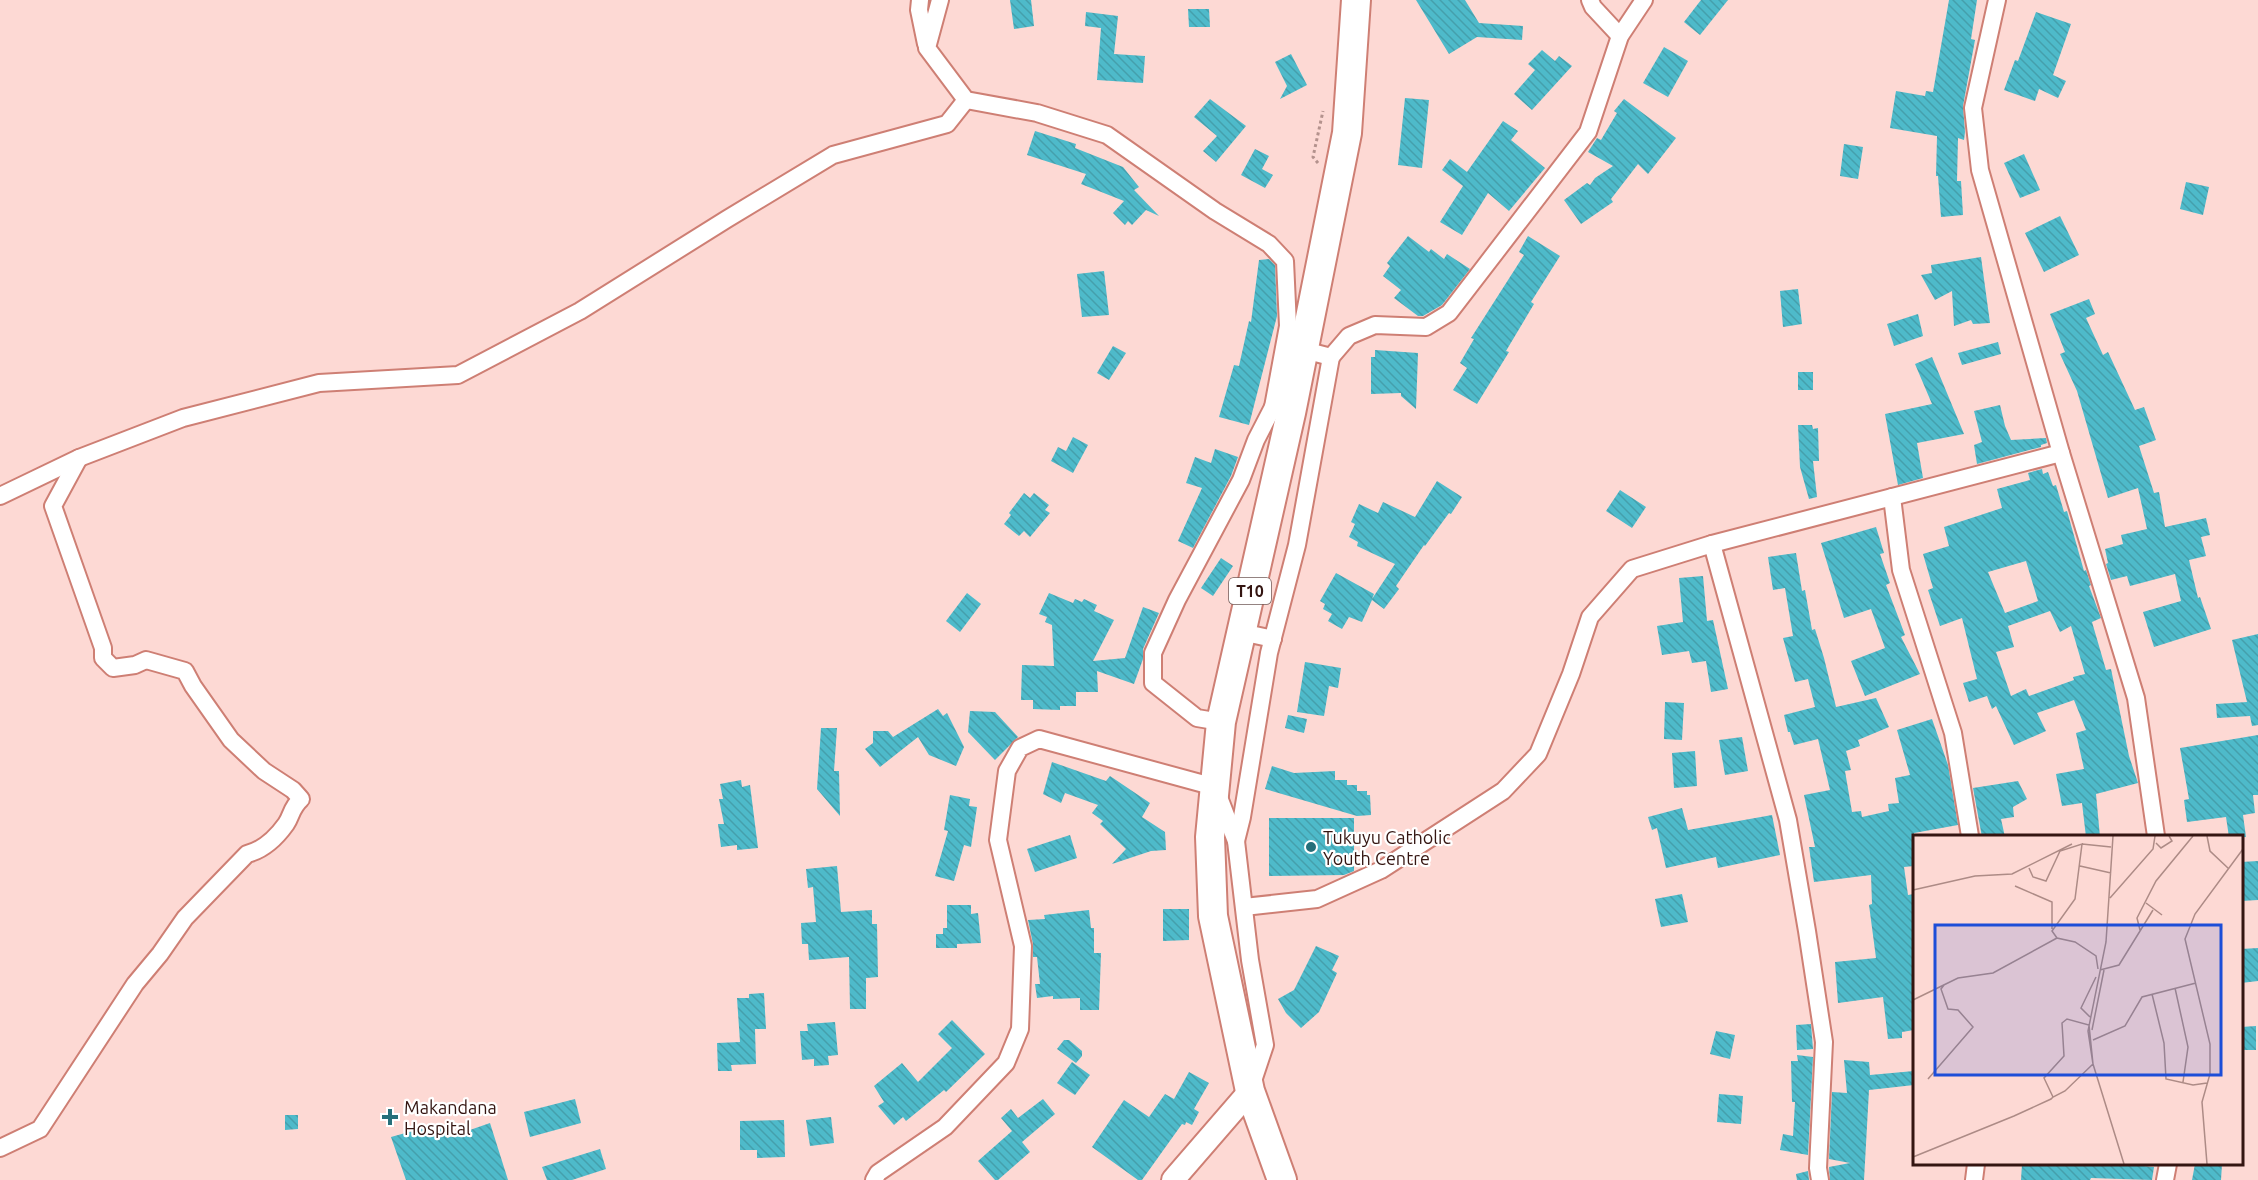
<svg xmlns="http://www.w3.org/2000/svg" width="2258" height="1180" font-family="Ubuntu,sans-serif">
<defs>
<pattern id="building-back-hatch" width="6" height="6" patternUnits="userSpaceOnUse" patternTransform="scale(1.5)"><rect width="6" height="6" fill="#4ebaca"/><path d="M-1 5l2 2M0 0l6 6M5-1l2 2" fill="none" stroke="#459fac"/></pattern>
</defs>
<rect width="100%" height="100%" fill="#fdd9d4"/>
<g fill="url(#building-back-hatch)" fill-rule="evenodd">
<path d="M1010 0H1031L1034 26 1014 29Z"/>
<path d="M1416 0H1465L1479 23 1523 26 1522 40 1477 37 1449 54Z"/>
<path d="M1701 0H1728L1700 35 1684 22Z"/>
<path d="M1949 0H1977L1971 39 1975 40 1963 106 1965 132 1964 140 1958 138 1957 181H1961L1963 215 1941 217 1938 176H1936L1937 136 1890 128 1896 91 1925 96 1926 91 1933 92Z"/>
<path d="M1188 9H1209L1210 27H1189Z"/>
<path d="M1086 12 1118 16 1114 54 1145 56 1143 83 1097 80 1101 28 1085 26Z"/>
<path d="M2036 12 2071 24 2053 75 2066 81 2058 98 2039 89 2035 101 2004 90 2015 60 2018 61Z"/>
<path d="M1664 47 1688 61 1668 97 1643 83Z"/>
<path d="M1542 50 1555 61 1559 56 1572 66 1532 110 1514 94 1535 70 1528 64Z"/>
<path d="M1291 54 1307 85 1280 99 1287 86 1275 62Z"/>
<path d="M1405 98 1429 100 1422 168 1398 165Z"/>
<path d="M1210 99 1246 126 1216 162 1203 151 1217 136 1194 117Z"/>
<path d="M1624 99 1676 138 1648 174 1638 164 1611 199 1613 202 1581 224 1564 200 1587 183 1590 185 1595 178 1613 166 1588 152 1597 138 1601 140 1617 113 1614 111Z"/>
<path d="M1503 121 1518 131 1511 140 1545 168 1509 211 1488 193 1462 235 1440 222 1463 186 1442 170 1450 159 1467 172Z"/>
<path d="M1035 131 1076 144 1075 148 1123 167 1139 187 1134 190 1159 216 1146 210 1132 225 1128 221 1125 225 1113 213 1124 201 1081 184 1086 174 1027 155Z"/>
<path d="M1844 144 1863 147 1858 179 1840 176Z"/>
<path d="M1255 149 1269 156 1262 169 1273 175 1265 188 1241 175Z"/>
<path d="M2024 154 2040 190 2020 198 2004 163Z"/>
<path d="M2186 182 2209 187 2203 215 2180 209Z"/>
<path d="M2060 216 2079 255 2044 272 2025 233Z"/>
<path d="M1408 236 1429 252 1431 249 1444 259 1447 254 1470 269 1442 305 1423 316H1418L1394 298 1401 290 1383 276 1390 266 1387 263Z"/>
<path d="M1528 236 1560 256 1531 302 1534 304 1506 351 1509 352 1477 404 1453 390 1467 368 1460 363 1474 339 1471 338 1524 255 1519 252Z"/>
<path d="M1981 257 1990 323 1973 324 1971 320 1954 326 1952 291 1935 300 1921 275 1932 273 1931 265Z"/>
<path d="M1269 259 1275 265 1277 316 1249 425 1219 417 1234 365 1239 366 1249 321 1251 322 1259 260Z"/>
<path d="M1104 271 1109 315 1082 317 1077 274Z"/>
<path d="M1798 289 1802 324 1783 327 1780 291Z"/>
<path d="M2089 299 2095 314 2086 318 2103 355 2108 352 2135 410 2144 407 2156 440 2139 446 2154 493 2159 492 2165 527 2206 518 2210 535 2201 537 2206 556 2189 560 2198 598 2200 597 2211 629 2154 647 2143 612 2181 601 2175 574 2130 586 2127 576 2111 580 2106 564 2108 563 2105 549 2123 544 2121 535 2147 529 2138 488 2108 498 2077 391 2060 354 2065 352 2050 314Z"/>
<path d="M1918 314 1923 336 1894 346 1887 324Z"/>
<path d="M1998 342 2001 354 1962 365 1958 353Z"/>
<path d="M1113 346 1126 353 1109 380 1097 373Z"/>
<path d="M1375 350 1418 353 1416 409 1401 396V393L1371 394V357H1375Z"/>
<path d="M1932 357 1964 434 1917 443 1923 478 1898 485 1885 414 1932 404 1915 364Z"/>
<rect x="1798" y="372" width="15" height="18"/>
<path d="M2000 405 2005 426 2011 440 2046 438 2047 443 2041 445V447L1977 464 1974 445 1982 442 1974 411Z"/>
<path d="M1798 425H1812L1813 429 1818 428 1819 461H1813L1817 497 1809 499 1800 467Z"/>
<path d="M1073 437 1088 445 1073 473 1051 461 1058 447 1066 451Z"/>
<path d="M1215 449 1238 457 1231 476 1193 548 1178 541 1202 488 1186 483 1195 457 1211 463Z"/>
<path d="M2042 469 2043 474 2048 472 2053 486 2056 485 2064 512 2067 511 2084 571 2086 570 2091 585 2089 586 2101 618 2092 622 2106 670 2111 669 2129 756 2138 783 2096 794 2100 837H2086L2082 803 2062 806 2056 774 2084 769 2076 733 2086 730 2074 700 2037 713 2046 731 2014 745 1996 706 1992 709 1987 696 1969 702 1963 683 1977 679 1962 618 1940 626 1928 590 1933 588 1923 554 1949 546 1944 527 2002 508 1997 489 2030 480 2028 473ZM2026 561 2038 601 2005 613 1988 572ZM2050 611 2060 632 2071 626 2085 674 2073 677 2074 680 2029 696 2026 689 2011 696 1996 652 2014 647 2008 626Z"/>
<path d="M1437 481 1462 497 1451 514 1449 513 1425 546 1424 545 1396 586 1399 589 1384 609 1372 600 1362 622 1349 617 1342 629 1328 621 1332 614 1323 609 1325 604 1320 601 1336 573 1374 594 1372 599 1395 564 1357 546 1358 542 1349 537 1355 524 1351 522 1359 504 1378 513 1383 502 1415 517Z"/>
<path d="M1620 490 1646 507 1632 528 1606 511Z"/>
<path d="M1024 493 1030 498 1034 493 1049 505 1045 510 1050 513 1030 537 1024 531 1019 536 1004 524 1011 515 1009 513Z"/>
<path d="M1876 527 1884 553 1880 554 1890 583 1886 585 1905 635 1901 637 1920 674 1865 696 1851 661 1885 648 1871 609 1844 618 1821 543Z"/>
<path d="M1796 553 1802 591 1805 590 1812 630 1815 629 1824 658 1836 707 1876 698 1889 727 1858 740 1860 746 1846 751 1851 770 1845 771 1852 812 1861 811 1862 817 1889 811 1888 804 1899 803 1895 778 1910 775 1897 730 1932 719 1948 765 1958 825 1914 833V866L1904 867 1908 895 1914 894V1030L1902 1032V1038L1888 1039 1883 997 1838 1003 1835 962 1876 958 1869 905 1872 904 1871 875 1814 882 1809 847H1815L1804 795 1830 790 1818 739 1794 745 1790 732H1788L1784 715 1815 707 1808 679 1795 682 1783 638 1793 636 1785 588 1773 590 1768 557Z"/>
<path d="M1221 558 1233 566 1213 596 1201 588Z"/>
<path d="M1703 576 1707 621 1713 620 1728 689 1711 692 1706 661 1692 663 1689 651 1662 655 1657 626 1683 622 1679 578Z"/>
<path d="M967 593 981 604 960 632 946 621Z"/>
<path d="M1049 593 1073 603 1075 599 1082 602 1084 599 1097 605 1094 611 1114 620 1093 661 1125 658 1143 607 1159 613 1143 649V659L1134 684 1097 671 1098 692H1076V706H1060V710L1033 709V700H1021L1022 665 1054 666 1052 625 1045 622 1047 617 1039 614Z"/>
<path d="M2258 634V725L2252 726 2250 716 2217 718 2216 704 2247 702 2232 640Z"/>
<path d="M1305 662 1341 668 1338 688 1329 686 1324 716 1297 712Z"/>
<path d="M1665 702 1684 703 1682 740 1664 739Z"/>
<path d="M938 709 943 716 947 713 964 747 956 766 929 755 918 737 880 767 865 749 873 743V731H888L893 737Z"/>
<path d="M970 711 995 712 1018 737 995 760 968 732Z"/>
<path d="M1288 715 1307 719 1304 733 1285 728Z"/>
<path d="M821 728H837L834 771H839L840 816 817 789Z"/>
<path d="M2258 735V795H2253L2255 813 2243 815 2246 837H2229L2226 817 2187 822 2184 800 2189 799 2180 748Z"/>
<path d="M1742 737 1748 771 1725 775 1719 740Z"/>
<path d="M1695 751 1697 786 1674 788 1672 753Z"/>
<path d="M1052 762 1106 781 1110 776 1150 803 1142 817 1165 832 1166 850 1151 851 1112 864 1126 849 1100 824 1103 821 1092 813 1098 805 1065 793 1061 803 1043 794Z"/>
<path d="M1272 766 1294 773 1335 771V780H1347V785H1357V791H1367V795H1370L1371 815 1357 816 1265 789Z"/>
<path d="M741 780 742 787 750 785 758 848 737 850V845L721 847 718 824H724L719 799H723L720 784Z"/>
<path d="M2018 781 2027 799 2013 807 2014 817 2001 819 2005 837H1982L1973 788Z"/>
<path d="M950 795 970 799 969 806 977 807 971 847 964 845 954 881 935 876 948 831 944 830Z"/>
<path d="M1682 808 1688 830 1772 815 1780 855 1718 868 1716 857 1666 868 1657 828 1652 830 1648 817Z"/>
<path d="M1269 818H1354V871L1344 875 1269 876Z"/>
<path d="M1070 835 1077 858 1035 872 1027 849Z"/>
<path d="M2258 861V900L2241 901V862Z"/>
<path d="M837 866 841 912 872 910V924H877L878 977 866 978V1009H850L849 957 809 960 808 944H802L801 923 816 922 813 887 808 888 806 869Z"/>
<path d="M1682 894 1688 922 1661 927 1655 899Z"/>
<path d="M947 905H971V914L978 913 981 943 957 944V948H936V934H943V928H947Z"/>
<path d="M1163 909H1189V940L1163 941Z"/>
<path d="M1089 910 1091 928H1094V953H1101L1099 1010H1080V998L1053 999V996L1037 998 1035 984H1040L1037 957H1033V944L1028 920 1045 919 1044 915Z"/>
<path d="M1316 946 1339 956 1332 970 1337 973 1319 1012 1301 1028 1286 1013 1278 999 1294 990Z"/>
<path d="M2258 948V981L2241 983V949Z"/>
<path d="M764 993 766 1029H755L756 1064 731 1065 732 1071H718L717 1043 740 1042 737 998H749V994Z"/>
<path d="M952 1020 985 1054 946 1092 944 1090 906 1121 903 1117 894 1125 878 1106 884 1102 874 1086 902 1063 918 1082 952 1048 938 1034Z"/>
<path d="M835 1022 838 1055 828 1056 829 1065 814 1066V1059L802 1060 800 1031H808L807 1024Z"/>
<path d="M1811 1024 1813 1049 1797 1050 1796 1025Z"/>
<path d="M2256 1026V1050H2242L2241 1027Z"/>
<path d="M1716 1031 1735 1035 1730 1059 1710 1054Z"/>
<path d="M1064 1040H1069L1082 1051V1056L1076 1063 1057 1049Z"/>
<path d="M1797 1055 1813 1057 1808 1155 1780 1150 1783 1134 1793 1136 1795 1102H1792L1791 1061H1798Z"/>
<path d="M1844 1060 1869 1062 1870 1075 1914 1071V1085L1869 1090 1864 1180H1830L1829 1167 1850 1163 1829 1159 1832 1092 1847 1093Z"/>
<path d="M1072 1062 1090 1075 1075 1095 1057 1083Z"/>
<path d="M1189 1072 1209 1083 1194 1109 1199 1112 1192 1125 1186 1122 1185 1125 1182 1124 1142 1180H1138L1092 1147 1124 1100 1149 1117 1165 1094 1174 1099Z"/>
<path d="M1719 1094 1743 1096 1741 1124 1717 1122Z"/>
<path d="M575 1099 581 1123 530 1137 524 1112Z"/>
<path d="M1043 1099 1055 1114 1022 1142 1030 1152 998 1180H995L978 1161 1012 1131 1001 1118 1011 1109 1018 1118Z"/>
<path d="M285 1115H298V1129L285 1130Z"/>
<path d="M831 1117 834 1143 810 1146 806 1120Z"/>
<path d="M784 1120 785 1157 757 1158V1150H740V1121Z"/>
<path d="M441 1123 447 1138 490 1123 508 1180H406L391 1137Z"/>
<path d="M600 1149 606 1169 572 1180H547L542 1167Z"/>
<path d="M2022 1164H2122L2154 1167 2152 1180 2091 1178 2090 1180H2021Z"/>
<path d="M2195 1164H2222L2221 1180H2192Z"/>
<path d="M1808 1171 1809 1180H1797L1796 1174Z"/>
</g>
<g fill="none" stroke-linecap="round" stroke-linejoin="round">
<defs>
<g id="street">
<path d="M920 0 919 10 926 44"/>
<path d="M940 0 927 48 966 100 1037 113 1107 135 1215 211 1269 244 1285 261 1288 326 1273 407 1291 413"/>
<path d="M1590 0 1593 7 1620 36"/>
<path d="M1997 0 1973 108 1980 170 2061 453 2136 698 2156 836"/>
<path d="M1304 350 1331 357 1349 336 1375 325 1426 327 1449 313 1588 132 1620 36 1644 0"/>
<path d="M0 496 79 458 183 418 319 383 458 375 580 311 727 219 833 155 947 124 966 100"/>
<path d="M1892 497 1901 570 1953 733 1970 836"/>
<path d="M1712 544 1788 820 1807 931 1824 1042 1818 1168 1820 1180"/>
<path d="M1241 632 1273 639"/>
<path d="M1221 722 1197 718 1153 683V653L1177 600 1241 480 1256 440 1273 407"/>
<path d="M1236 841 1242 817 1269 653 1297 545 1331 357"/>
<path d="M1244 907 1317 899 1381 870 1503 791 1538 754 1571 674 1590 617 1632 569 1712 544 2061 453"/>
<path d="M0 1148 40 1129 135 984 160 954 185 918 247 854C263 850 276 838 286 824 292 815 291 808 301 799L293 790 264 771 231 740 193 686 185 671 146 660 135 665 113 668 103 658V648L53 506 79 458"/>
<path d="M874 1180 878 1173 945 1127 1006 1063 1020 1029 1023 946 998 840 1007 771 1020 748 1039 739 1215 787 1236 841 1250 960 1265 1045 1252 1084"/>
<path d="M1974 1180 1976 1164"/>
<path d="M2165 1180 2168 1164"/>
</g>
<path id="secondary" d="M1173 1180 1250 1091"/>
<path id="highway" d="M1282 1180 1250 1091 1213 916 1210 837 1221 722 1291 413 1347 133 1356 0"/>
</defs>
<use href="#street" stroke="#ce7f74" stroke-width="20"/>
<use href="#secondary" stroke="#ce7f74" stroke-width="26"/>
<use href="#highway" stroke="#ce7f74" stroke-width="32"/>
<path stroke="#b4928d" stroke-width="3" stroke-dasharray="3 3" stroke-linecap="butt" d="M1318 163 1313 157 1323 111"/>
<use href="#street" stroke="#fff" stroke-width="16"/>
<use href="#secondary" stroke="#fff" stroke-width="22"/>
<use href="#highway" stroke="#fff" stroke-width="28"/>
</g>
<g fill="#266f7a" stroke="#fff" stroke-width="2">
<circle cx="1311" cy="847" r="6"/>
<path d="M387 1108h6v6h6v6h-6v6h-6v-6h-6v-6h6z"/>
</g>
<g text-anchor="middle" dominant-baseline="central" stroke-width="4.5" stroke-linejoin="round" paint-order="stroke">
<rect fill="#fff" stroke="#715b58" stroke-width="1.5" x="1229" y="578" width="42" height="26" rx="4.5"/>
<g font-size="16" font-weight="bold" fill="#341511">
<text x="1250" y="591">T10</text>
</g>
<g font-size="18" fill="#341511" stroke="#fff" text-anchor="start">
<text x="1323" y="837">Tukuyu Catholic<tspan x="1323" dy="21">Youth Centre</tspan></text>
<text x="404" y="1107">Makandana<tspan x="404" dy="21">Hospital</tspan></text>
</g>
</g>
<g transform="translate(1913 835)">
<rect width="330" height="330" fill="#fdd9d4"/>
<path fill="none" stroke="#ad8b86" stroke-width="1.5" d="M200 1 193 107 175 196 180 229 211 329M294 1 297 16 316 34M243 8 248 13 259 6 256 1M169 9 198 12M167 31 198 38M116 33 120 42 133 46 147 16 169 9 162 64 139 96 144 103 162 107 183 121 185 134M102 51 139 67V94M0 55 62 41 99 39 159 9M197 63 240 14 242 1M233 68 249 80M227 95 224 83 243 46 280 1M187 135 206 130 240 75M262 153 275 212 270 247M239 159 251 208 253 244 280 250 294 248M0 165 45 143 80 138 144 103M177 182 168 173 183 142M179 195 191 135M180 205 212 191 229 162 283 148M15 244 60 192 45 175 35 174 28 154 31 150M0 322 101 281 138 264 140 262 152 256 180 229 176 190 154 184 149 188 151 221 131 243 140 262M294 329 289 267 297 239V209L272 104 282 79 330 14"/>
<path fill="#1d4ed8" fill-opacity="0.15" stroke="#1d4ed8" stroke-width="3" d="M22 90H308V240H22Z"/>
<rect width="330" height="330" fill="none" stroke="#341511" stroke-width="3"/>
</g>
</svg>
